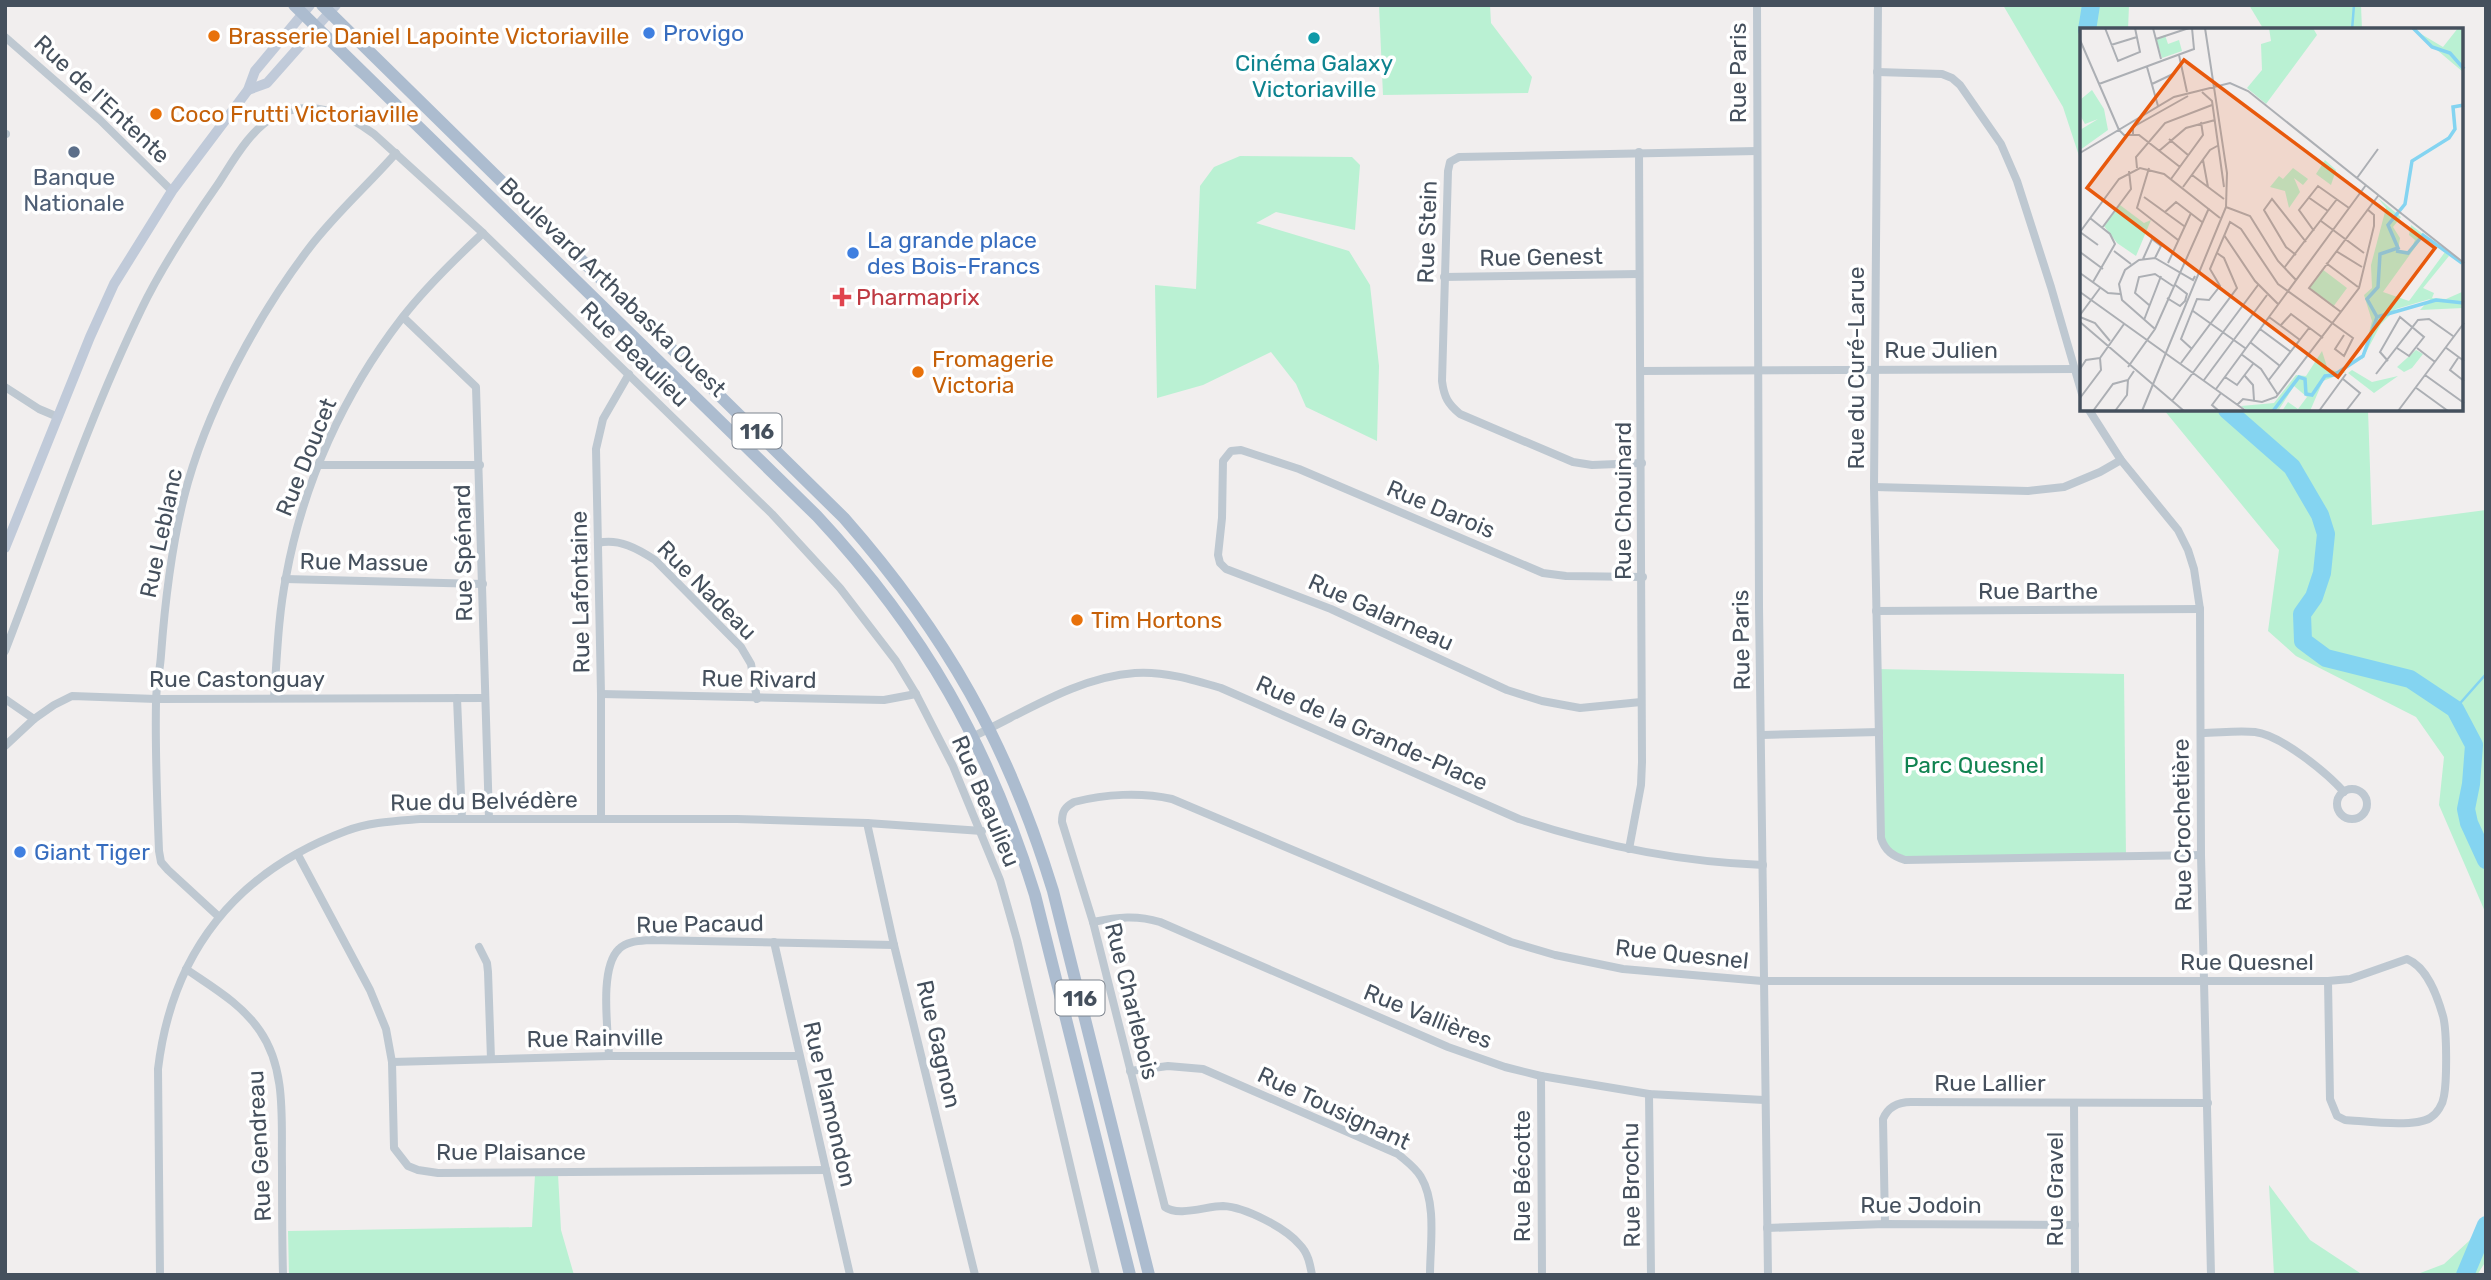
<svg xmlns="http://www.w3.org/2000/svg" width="2491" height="1280" font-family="Rubik,sans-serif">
<rect width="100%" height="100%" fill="#f1eeee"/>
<g fill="#baf1d3">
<path d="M1379 5H1490L1491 23 1532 77 1528 93 1383 95Z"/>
<path d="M2003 5H2129L2128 30H2082L2081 162 2063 107Z"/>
<path d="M2249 5H2361L2362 30H2264Z"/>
<path d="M1240 156 1352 157 1360 165 1355 230 1276 212 1256 223 1349 251 1370 285 1379 366 1377 441 1306 407 1296 384 1271 352 1203 385 1157 398 1155 285 1196 289 1200 186 1214 167Z"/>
<path d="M2164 410H2368L2372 525 2486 510V914L2439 805 2444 757 2416 717 2296 656 2268 631 2279 550Z"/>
<path d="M1877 669 2124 674 2126 857 1905 860 1884 847Z"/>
<path d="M558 1174 561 1230 574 1275H289L288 1231 532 1227 535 1175Z"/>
<path d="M2269 1185 2310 1240 2360 1273 2369 1275H2274Z"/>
<path d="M2486 1217V1261L2477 1275H2415L2444 1264 2469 1241Z"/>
</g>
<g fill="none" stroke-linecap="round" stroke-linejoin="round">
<g stroke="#84d4f1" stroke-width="2.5">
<path d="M2352 30 2354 5"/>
<path d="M2455 709 2486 674"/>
</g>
<g stroke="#84d4f1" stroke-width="18">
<path d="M2087 30 2091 5"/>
<path d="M2227 410 2292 467 2320 515 2326 534 2322 573 2314 597 2302 614 2303 641 2326 658 2410 679 2455 709 2474 745 2471 784 2466 809 2469 823 2486 860"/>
<path d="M2465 1275 2486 1225"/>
</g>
<g stroke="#bec8d1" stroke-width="8">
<path d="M1757 5 1759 607 1768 1275"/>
<path d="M1878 5 1874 487 1881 838C1885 851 1893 856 1905 860L2201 855"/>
<path d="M5 37 100 120 172 191"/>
<path d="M1877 72 1942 74 1952 78 1960 85 2001 144 2017 181 2051 287 2082 394"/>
<path d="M5 134H6"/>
<path d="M1444 277 1639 274"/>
<path d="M403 317 476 387 489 819"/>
<path d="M1641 371 2074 369"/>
<path d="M5 387 39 409 58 417"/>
<path d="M2089 410 2121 460 2178 530 2188 550 2194 569 2200 609 2201 855 2211 1275"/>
<path d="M1642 463 1592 465 1573 462 1460 414C1448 404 1444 397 1442 381L1448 171 1450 162 1459 157 1757 151"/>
<path d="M319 465H480"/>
<path d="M1874 487 2028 491 2064 487 2100 472 2121 460"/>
<path d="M598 543C619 538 638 549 655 560L741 647 751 664 757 699"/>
<path d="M285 579 483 584"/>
<path d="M1876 611 2200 609"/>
<path d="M5 651C49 537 88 420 141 310 162 266 190 224 218 184 233 161 251 128 276 116 310 98 346 113 374 134L483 233 772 514 840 588 896 661 916 694 953 766 1000 880 1017 940 1096 1275"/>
<path d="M601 694 884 700 916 694"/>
<path d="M274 698C277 658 278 617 286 577 303 483 344 393 402 318 426 287 455 259 483 233"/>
<path d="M457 698 462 819"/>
<path d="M5 699 34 719"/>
<path d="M1641 702 1580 708 1542 701 1507 690 1331 609 1226 569 1220 563 1218 555 1222 518 1223 461 1231 451 1241 450 1299 469 1543 573 1566 576 1643 577"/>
<path d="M2201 733C2218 733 2237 730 2255 732 2281 735 2327 773 2344 792"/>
<path d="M1762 735 1879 732"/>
<path d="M974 736C1025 712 1078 677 1135 673 1164 671 1194 680 1221 688L1519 819C1597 845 1680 862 1763 865"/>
<path d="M5 746 34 719 54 705 72 696 156 699 485 698"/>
<circle cx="2352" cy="804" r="15"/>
<path d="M601 817V694L596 449 603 419 629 374"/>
<path d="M867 823 894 945 975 1275"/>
<path d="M1629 849 1641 785 1642 762 1639 152"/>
<path d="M298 855 370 990 386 1029 392 1062 394 1148 408 1166 418 1170 438 1173 826 1170"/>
<path d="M218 916 168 870 161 862 159 851C157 801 155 752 156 702 156 686 160 671 161 655 165 601 171 549 184 497 205 413 257 316 310 247 336 213 368 185 396 153"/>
<path d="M1093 922C1118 917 1137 915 1160 922L1448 1047 1505 1067 1541 1076 1649 1094 1764 1100"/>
<path d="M774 942 850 1275"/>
<path d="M479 947 487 963 488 972 491 1059"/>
<path d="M186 969C212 987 242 1004 260 1031 287 1070 281 1122 282 1167 282 1203 282 1239 283 1275"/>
<path d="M609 1056C608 1029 599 968 619 949 627 941 639 941 650 940L894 945"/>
<path d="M392 1062 609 1056H799"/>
<path d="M1130 1071 1168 1066 1203 1069 1398 1154C1406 1161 1416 1168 1421 1177 1437 1204 1430 1245 1430 1275"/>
<path d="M1541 1076 1542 1275"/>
<path d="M1649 1094 1651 1275"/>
<path d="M2074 1103 2075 1275"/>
<path d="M1885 1224 1883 1119C1888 1107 1897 1102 1911 1102L2208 1103"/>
<path d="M1767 1228 1885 1224 2075 1225"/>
<path d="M160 1275 158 1069C172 952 236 872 346 831 369 822 395 821 420 819H737L867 823 982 831"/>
<path d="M1312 1275C1310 1264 1308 1253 1300 1245 1286 1228 1245 1207 1223 1206 1207 1206 1178 1217 1165 1207L1093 922 1062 822C1062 811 1065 807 1074 802 1105 794 1141 792 1172 799L1511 942 1555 955 1623 969 1762 981H2328L2350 979 2407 959C2427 967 2437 995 2443 1016 2447 1031 2447 1080 2444 1096 2443 1104 2437 1114 2430 1118 2414 1128 2364 1121 2345 1120L2337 1116 2330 1099 2328 981"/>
</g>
<g stroke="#c0cad9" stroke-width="10">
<path d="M248 90 267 83 336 5"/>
<path d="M5 548 90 337 114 284 172 191 248 90 255 71 310 5"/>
</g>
<g stroke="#acbccf" stroke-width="12">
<path d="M294 5 817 516C925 632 988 744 1035 895L1130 1275"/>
<path d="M322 5 844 518C946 634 1008 744 1053 891L1149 1275"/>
</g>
</g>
<g fill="#3f7fe0" stroke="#fff" stroke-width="2.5">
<circle cx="649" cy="33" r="7"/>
<circle cx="853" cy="253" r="7"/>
<circle cx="20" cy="852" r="7"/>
</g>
<g fill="#e8710a" stroke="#fff" stroke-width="2.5">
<circle cx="214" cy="36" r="7"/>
<circle cx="156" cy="114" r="7"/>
<circle cx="918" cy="372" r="7"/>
<circle cx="1077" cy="620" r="7"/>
</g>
<circle fill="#0f9aa8" stroke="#fff" stroke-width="2.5" cx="1314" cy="38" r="7"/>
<circle fill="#5c6f8a" stroke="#fff" stroke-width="2.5" cx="74" cy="152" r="7"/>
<path fill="#e0444e" stroke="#fff" stroke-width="2.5" d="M838.5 286.5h7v7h7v7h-7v7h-7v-7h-7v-7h7z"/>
<g text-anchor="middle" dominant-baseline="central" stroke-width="7" stroke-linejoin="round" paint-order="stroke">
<g fill="#fff" stroke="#7d848e" stroke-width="2">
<rect x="732.5" y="413.5" width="49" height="35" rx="5"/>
<rect x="1055.5" y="980.5" width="49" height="35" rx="5"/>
</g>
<g font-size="21" font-weight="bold" fill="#45505d">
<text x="757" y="431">116</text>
<text x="1080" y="998">116</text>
</g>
<g font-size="23" fill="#366cbe" stroke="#fff" text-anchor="start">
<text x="663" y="33">Provigo</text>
<text x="867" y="240">La grande place<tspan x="867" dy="26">des Bois-Francs</tspan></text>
<text x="34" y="852">Giant Tiger</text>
</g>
<g font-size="23" fill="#c56008" stroke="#fff" text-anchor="start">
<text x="228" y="36">Brasserie Daniel Lapointe Victoriaville</text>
<text x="170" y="114">Coco Frutti Victoriaville</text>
<text x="932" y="359">Fromagerie<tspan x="932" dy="26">Victoria</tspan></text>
<text x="1091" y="620">Tim Hortons</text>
</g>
<g font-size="23" fill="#0d838f" stroke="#fff">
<text x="1314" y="63">Cinéma Galaxy<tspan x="1314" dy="26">Victoriaville</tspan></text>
</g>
<g font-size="23" fill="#45505d" stroke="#fff">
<text transform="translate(1738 73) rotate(-90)">Rue Paris</text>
<text transform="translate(102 99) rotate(43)">Rue de l'Entente</text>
<text transform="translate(1427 232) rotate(-88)">Rue Stein</text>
<text transform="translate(1541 257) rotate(-1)">Rue Genest</text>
<text transform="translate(613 287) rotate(44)">Boulevard Arthabaska Ouest</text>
<text x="1941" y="350">Rue Julien</text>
<text transform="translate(635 354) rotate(44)">Rue Beaulieu</text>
<text transform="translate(1856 368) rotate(-90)">Rue du Curé-Larue</text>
<text transform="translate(306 457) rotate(-68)">Rue Doucet</text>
<text transform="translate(1623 501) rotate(-90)">Rue Chouinard</text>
<text transform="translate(1441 509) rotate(23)">Rue Darois</text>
<text transform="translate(161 533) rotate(-78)">Rue Leblanc</text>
<text transform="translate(463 553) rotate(-91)">Rue Spénard</text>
<text transform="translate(364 562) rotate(1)">Rue Massue</text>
<text transform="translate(707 590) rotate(45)">Rue Nadeau</text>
<text x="2038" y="591">Rue Barthe</text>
<text transform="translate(580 592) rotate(-91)">Rue Lafontaine</text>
<text transform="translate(1381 612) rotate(24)">Rue Galarneau</text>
<text transform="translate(1741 640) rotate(-91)">Rue Paris</text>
<text x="237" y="679">Rue Castonguay</text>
<text transform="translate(759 679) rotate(1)">Rue Rivard</text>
<text transform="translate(1372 733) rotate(24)">Rue de la Grande-Place</text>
<text transform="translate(484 801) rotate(-1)">Rue du Belvédère</text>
<text transform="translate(986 801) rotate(67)">Rue Beaulieu</text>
<text transform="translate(2182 825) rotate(-91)">Rue Crochetière</text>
<text transform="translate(700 924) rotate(-1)">Rue Pacaud</text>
<text transform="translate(1682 954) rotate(6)">Rue Quesnel</text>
<text x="2247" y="962">Rue Quesnel</text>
<text transform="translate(1132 1001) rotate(76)">Rue Charlebois</text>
<text transform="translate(1428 1016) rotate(22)">Rue Vallières</text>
<text transform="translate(595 1038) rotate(-1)">Rue Rainville</text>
<text transform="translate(939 1044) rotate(77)">Rue Gagnon</text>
<text x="1990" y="1083">Rue Lallier</text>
<text transform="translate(830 1104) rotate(77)">Rue Plamondon</text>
<text transform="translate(1334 1108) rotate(25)">Rue Tousignant</text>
<text transform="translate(259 1146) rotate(-93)">Rue Gendreau</text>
<text x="511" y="1152">Rue Plaisance</text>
<text transform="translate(1522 1176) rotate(-90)">Rue Bécotte</text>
<text transform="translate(1631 1185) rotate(-91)">Rue Brochu</text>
<text transform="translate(2055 1189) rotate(-90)">Rue Gravel</text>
<text x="1921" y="1205">Rue Jodoin</text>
</g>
<g font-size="23" fill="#4e5e75" stroke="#fff">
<text x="74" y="177">Banque<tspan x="74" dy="26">Nationale</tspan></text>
</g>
<g font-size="23" fill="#be3a42" stroke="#fff" text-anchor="start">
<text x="856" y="297">Pharmaprix</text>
</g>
<g font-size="23" fill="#118351" stroke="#fff">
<text x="1974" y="765">Parc Quesnel</text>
</g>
</g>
<g transform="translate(2080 28)">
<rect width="383" height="383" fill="#f1eeee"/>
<path d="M189 0H233L237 7 186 76 167 60 182 42 181 16 191 13ZM331 0 363 19 378 0H383V44ZM85 7 88 16 99 12 102 23 82 30 76 11ZM12 62 24 81 28 102 0 122V102L18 91 5 96 0 87V72ZM245 132 256 142 251 157 236 146ZM213 140 228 151 223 157 214 150 220 164 209 180 205 163 190 159 199 148 203 151ZM298 170 321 189 313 199 320 210 318 223 327 224 332 219 335 212 329 207 331 197 344 207 303 264 329 273 365 224 369 228 343 260 354 265 352 270 366 271 382 264 383 280 340 282 350 271 316 281 301 296 282 332 292 293 284 267 292 260 291 237 306 180ZM40 177 64 195 71 192 56 228 37 215 24 198ZM242 241 267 260 253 279 229 260ZM336 322 343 326 332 340 324 344 317 339ZM242 323 248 342 266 344 243 353 230 383H202L208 374 218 381 227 369 214 358 198 383H168L161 378 194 375 216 347 226 348ZM272 342 292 354 318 348 294 365 268 345Z" fill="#baf1d3"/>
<path fill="none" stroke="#84d4f1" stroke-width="3.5" d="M333 0 352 19 370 25 384 41M316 223 328 225 343 207 382 235M297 289 356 272 384 275M193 383 219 349 225 351 226 366 232 367 245 348 254 347 283 328 297 289 287 271 298 259 300 226 318 220 308 197 325 176 332 133 369 110 375 101 373 79 384 77"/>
<path fill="none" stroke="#acafb4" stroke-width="2" d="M25 0 38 33 60 24 55 0M73 0 81 31M76 11 109 0M0 12 39 102M31 17 57 9M99 27 107 64M67 39 78 78M19 56 114 21 112 0M72 56 95 45M122 64 132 73 144 159M39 102 44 107H59L100 139M53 107V99L108 68M89 111 108 127M79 123 106 100 135 92M0 125 94 69 150 55 168 63 322 186M123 132 128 159M57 140 56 129 85 95 132 77M69 140 57 180 98 212M112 147 144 171M277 150 298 121M91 151 123 107 121 94M103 159 130 122 139 117M64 169 104 198M228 169 248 183M146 179 170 188 198 233 216 252M85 184 96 174 122 194M322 186 384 235M10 190 30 206 35 216 13 254M241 193 284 225M22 200 51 161 49 143M234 203 219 182 238 158 269 180M0 204 39 151 60 140 84 146 140 190M0 204 18 217M144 207 175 253 198 276M34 223 51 236M256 223 282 239M0 224 23 241M216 227 206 219 184 182 192 171 226 214M63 231 72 211 81 218 75 230M88 235 111 185M246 235 278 259M204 240 257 171M0 245 28 265 40 266M0 264 166 383M87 270 100 278 105 273 107 266 94 256M69 277 55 265 59 249 75 246 93 258M113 283 165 320M261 284 229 260 298 168M0 287 20 260M0 289 15 295 30 313M189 289 220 312M64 292 81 248M0 294 104 383M201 297 211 286 243 310M75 301 42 272 39 256 45 242 59 232 75 230 113 252 115 248M180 301 211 324M170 314 200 338M365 319 384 333M337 320 355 334M112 321 101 311 117 271 129 272 140 258 130 241 150 194 161 201 198 256 273 310 264 328 255 321 264 307M161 326 181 341 198 367M378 330 370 342 384 353M308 333 300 324 320 289 344 309 329 328 317 320M101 335 157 260 144 230 137 225M48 339 75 301 129 180M0 341 6 332 20 330M296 346 338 292 349 291 373 308M345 347 384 375M165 348 173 357 174 372M145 349 157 357 173 336M263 351 280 365 266 383M124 352 187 267M188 353 229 300M335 359 368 383M136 361 286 157M0 370 21 342 20 330 44 296M92 373 178 257M157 377 163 371 182 374 196 369 279 260 294 198V187L287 181M13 383 33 356 48 352 54 343M35 383 47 367 48 352M62 383 146 179 147 145 125 0M139 383 132 377 141 365M239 383 266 346M318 383 384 295"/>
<path fill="#e8590c" fill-opacity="0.15" stroke="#e8590c" stroke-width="3.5" d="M104 32 355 220 258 349 7 160Z"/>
<rect width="383" height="383" fill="none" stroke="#45505d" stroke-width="3.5"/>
</g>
<rect width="2491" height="1280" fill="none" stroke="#45505d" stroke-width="14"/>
</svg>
